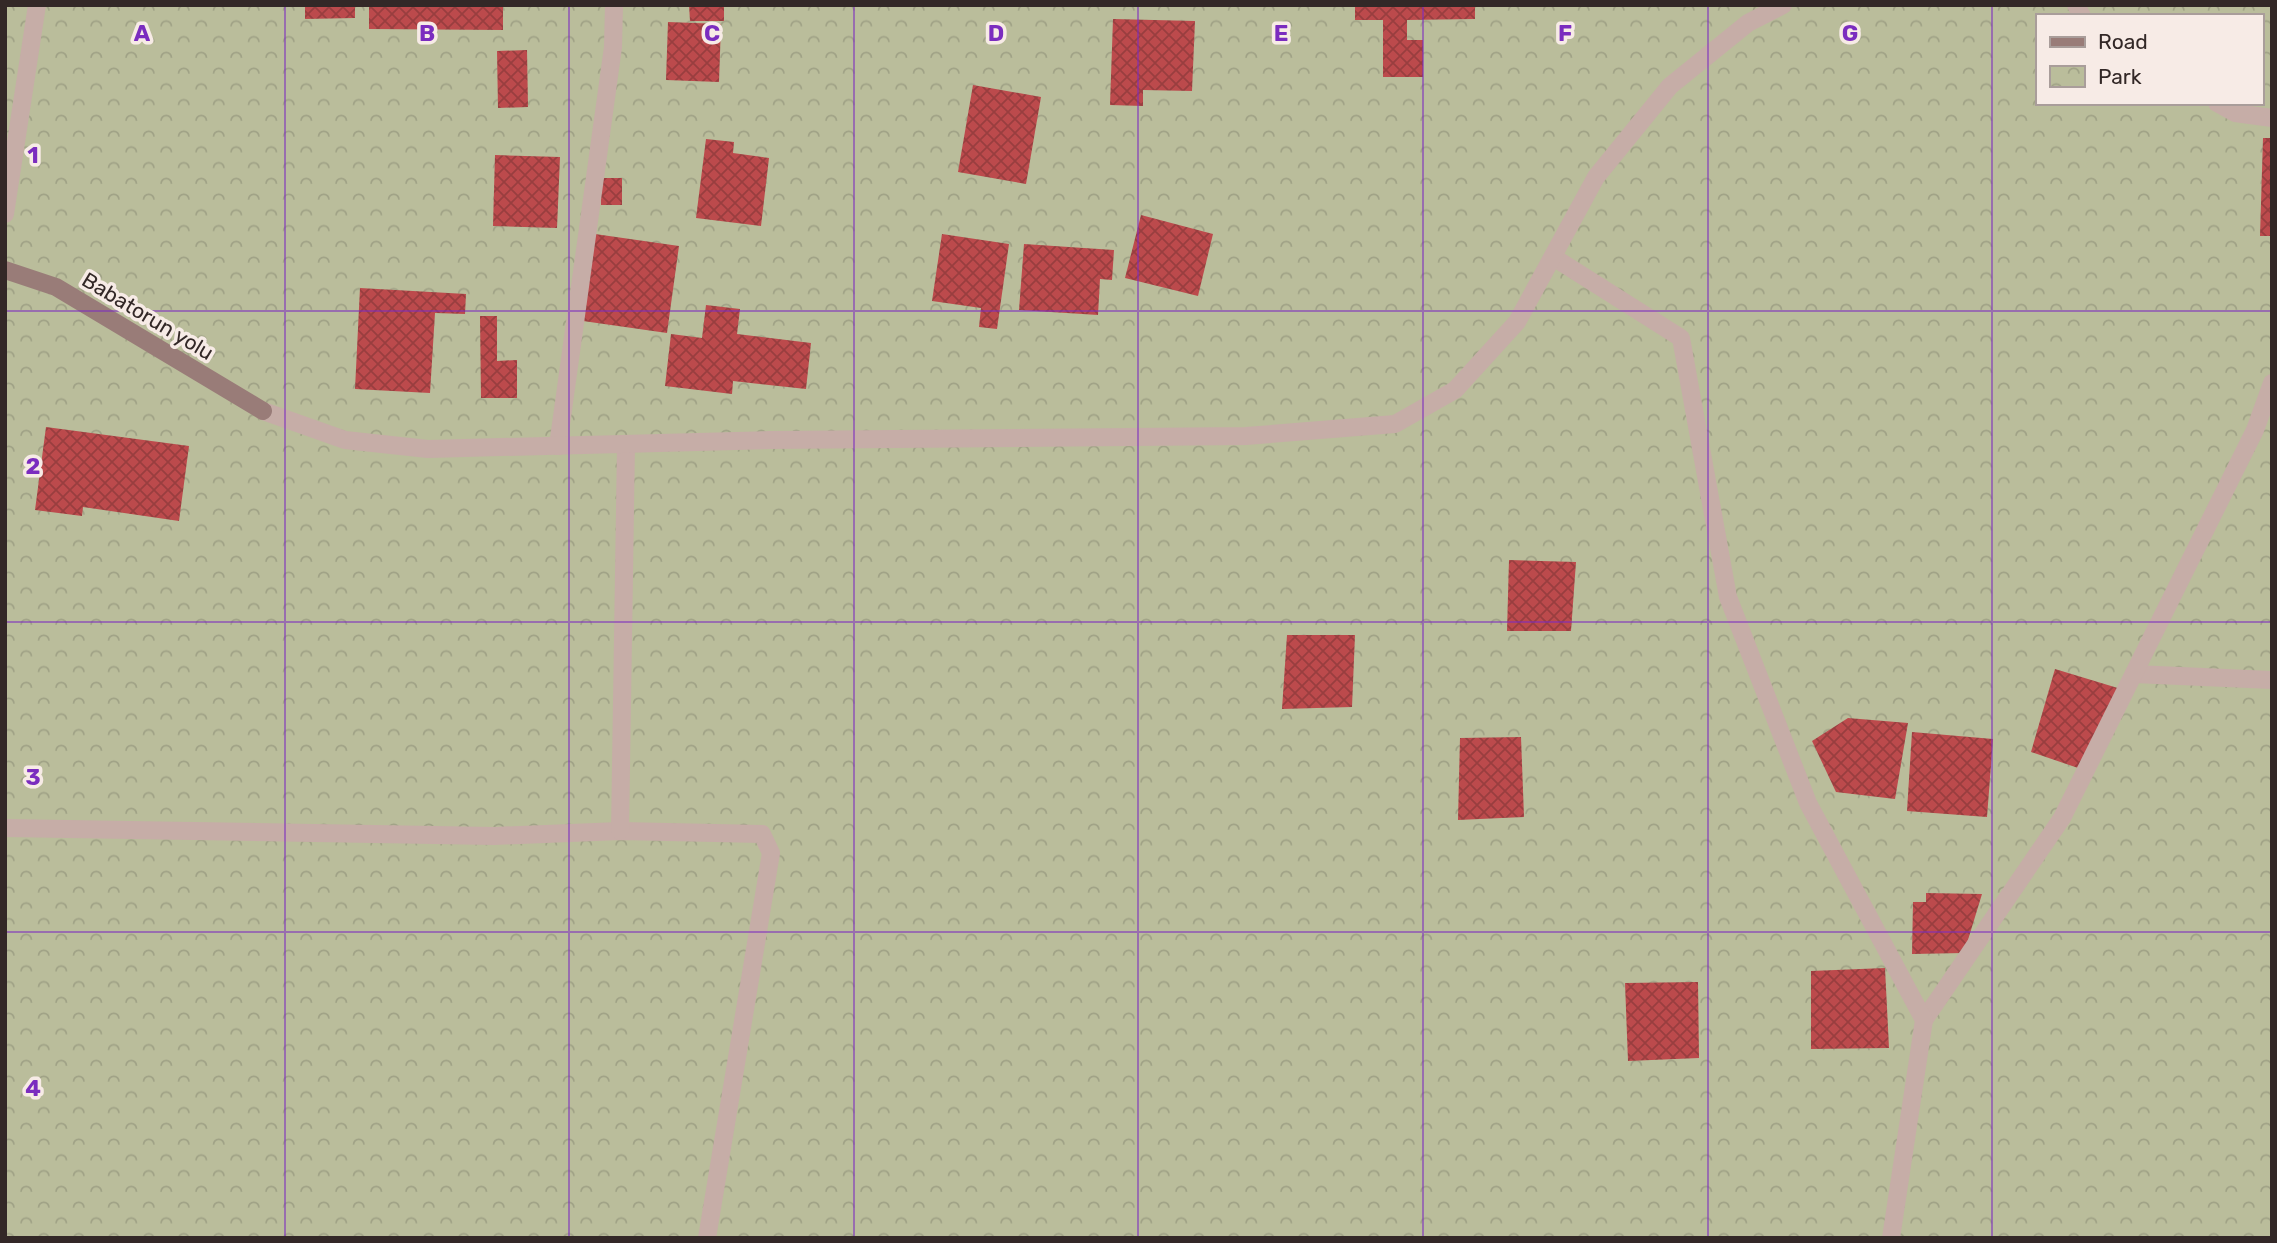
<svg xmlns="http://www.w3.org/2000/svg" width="2277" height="1243" font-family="Rubik,sans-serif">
<defs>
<pattern id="park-crowns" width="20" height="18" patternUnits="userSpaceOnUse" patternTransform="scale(1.75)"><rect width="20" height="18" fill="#babd9b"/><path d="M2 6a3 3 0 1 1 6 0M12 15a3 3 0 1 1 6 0" fill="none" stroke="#a0a286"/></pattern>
<pattern id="building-cross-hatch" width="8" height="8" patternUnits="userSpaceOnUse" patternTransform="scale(1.75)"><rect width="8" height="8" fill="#bc4a4c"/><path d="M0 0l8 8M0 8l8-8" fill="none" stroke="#993e3f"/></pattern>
</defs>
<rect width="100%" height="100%" fill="#efe0da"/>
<path fill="url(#park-crowns)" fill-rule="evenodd" d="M5 5H2272V1238H5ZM2037 16H2261V103H2037Z"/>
<g fill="url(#building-cross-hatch)">
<path d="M305 5H355V18L305 19Z"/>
<path d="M369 5H503V30L369 29Z"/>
<path d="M689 5H724V21H690Z"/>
<path d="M1355 5H1475V19L1407 20V40H1423V77H1383V20H1355Z"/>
<path d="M1113 19 1195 21 1192 91 1143 90V106L1110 105Z"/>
<path d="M668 22 721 24 719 82 666 80Z"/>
<path d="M527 50 528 107 498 108 497 51Z"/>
<path d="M973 85 1041 97 1026 184 958 172Z"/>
<path d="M2263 138H2272V236H2260Z"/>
<path d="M706 139 734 142 733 153 769 158 761 226 696 218Z"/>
<path d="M495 155 560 157 557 228 493 226Z"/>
<rect x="601" y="178" width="21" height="27"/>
<path d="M1141 215 1213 234 1198 296 1125 278Z"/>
<path d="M595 234 679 246 667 333 583 321Z"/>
<path d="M942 234 1009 244 997 329 979 327 981 308 932 301Z"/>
<path d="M1024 244 1114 250 1112 280 1100 279 1098 315 1019 310Z"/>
<path d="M360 288 466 294 465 314 435 313 430 393 355 389Z"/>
<path d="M706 305 740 309 737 334 811 343 806 389 733 381 732 394 665 386 671 334 702 338Z"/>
<path d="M480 316H497V361L517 360V398H481Z"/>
<path d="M46 427 189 446 179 521 83 507 82 516 35 510Z"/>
<path d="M1509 560 1576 562 1571 631H1507Z"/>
<path d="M1287 635H1355L1352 707 1282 709Z"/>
<path d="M2055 669 2121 689 2084 770 2031 752Z"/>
<path d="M1848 718 1908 723 1895 799 1836 792 1812 741Z"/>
<path d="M1912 732 1993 739 1987 817 1907 811Z"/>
<path d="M1521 737 1524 817 1458 820 1460 738Z"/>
<path d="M1926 893 1982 894 1964 953 1912 954 1913 902H1926Z"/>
<path d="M1885 968 1889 1048 1811 1049V971Z"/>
<path d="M1698 982 1699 1058 1628 1061 1625 983Z"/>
</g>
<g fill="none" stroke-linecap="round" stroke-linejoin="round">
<path stroke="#c6ada7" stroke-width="18" d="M2134 674 2272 680"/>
<g stroke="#c6ada7" stroke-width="18">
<path d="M2076 5 2082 16"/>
<path d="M2217 103 2235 113 2272 118"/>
<path d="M5 214 37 5"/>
<path d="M558 446 613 47 614 5"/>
<path d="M5 828 494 836 620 831 762 834 771 853 707 1238"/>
<path d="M620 831 626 444"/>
<path d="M1924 1020 2062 818 2255 430 2272 383"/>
</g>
<g stroke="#c6ada7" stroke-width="18">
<path d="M1553 257 1681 338 1728 597 1808 803 1924 1020 1891 1238"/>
<path d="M263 411 345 440 428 449 770 440 1246 436 1395 424 1455 390 1517 322 1596 177 1670 86 1748 23 1783 5"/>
</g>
<path stroke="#997c78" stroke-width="18" d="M5 270 56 287 263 411"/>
</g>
<path fill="none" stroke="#7b2cbf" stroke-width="2" stroke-opacity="0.55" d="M285 5V1238M569 5V1238M854 5V1238M1138 5V1238M1423 5V1238M1708 5V1238M1992 5V1238M5 311H2272M5 622H2272M5 932H2272"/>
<g text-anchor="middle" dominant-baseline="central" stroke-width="7" stroke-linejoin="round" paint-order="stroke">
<g font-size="21" fill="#332827" stroke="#f7ebe6">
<text transform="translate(148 316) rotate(31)">Babatorun yolu</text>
</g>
</g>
<g font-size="23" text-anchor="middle" font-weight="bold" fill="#7b2cbf" stroke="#f7ebe6" stroke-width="7" stroke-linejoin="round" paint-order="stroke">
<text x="142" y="41">A</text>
<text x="427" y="41">B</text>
<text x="712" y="41">C</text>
<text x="996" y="41">D</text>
<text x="1281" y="41">E</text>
<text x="1565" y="41">F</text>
<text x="1850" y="41">G</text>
<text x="33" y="163">1</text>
<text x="33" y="474">2</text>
<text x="33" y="785">3</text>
<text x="33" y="1096">4</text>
</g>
<rect width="2277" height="1243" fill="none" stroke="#332827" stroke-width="14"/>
<rect x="2036" y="14" width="228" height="91" fill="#f7ebe6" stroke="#a99d9a" stroke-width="2"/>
<rect x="2050" y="37" width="35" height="10" fill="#997c78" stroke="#a99d9a" stroke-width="2"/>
<text x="2098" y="49" font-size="21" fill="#332827">Road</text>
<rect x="2050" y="66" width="35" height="21" fill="url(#park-crowns)" stroke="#a99d9a" stroke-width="2"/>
<text x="2098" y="84" font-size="21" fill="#332827">Park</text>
</svg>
